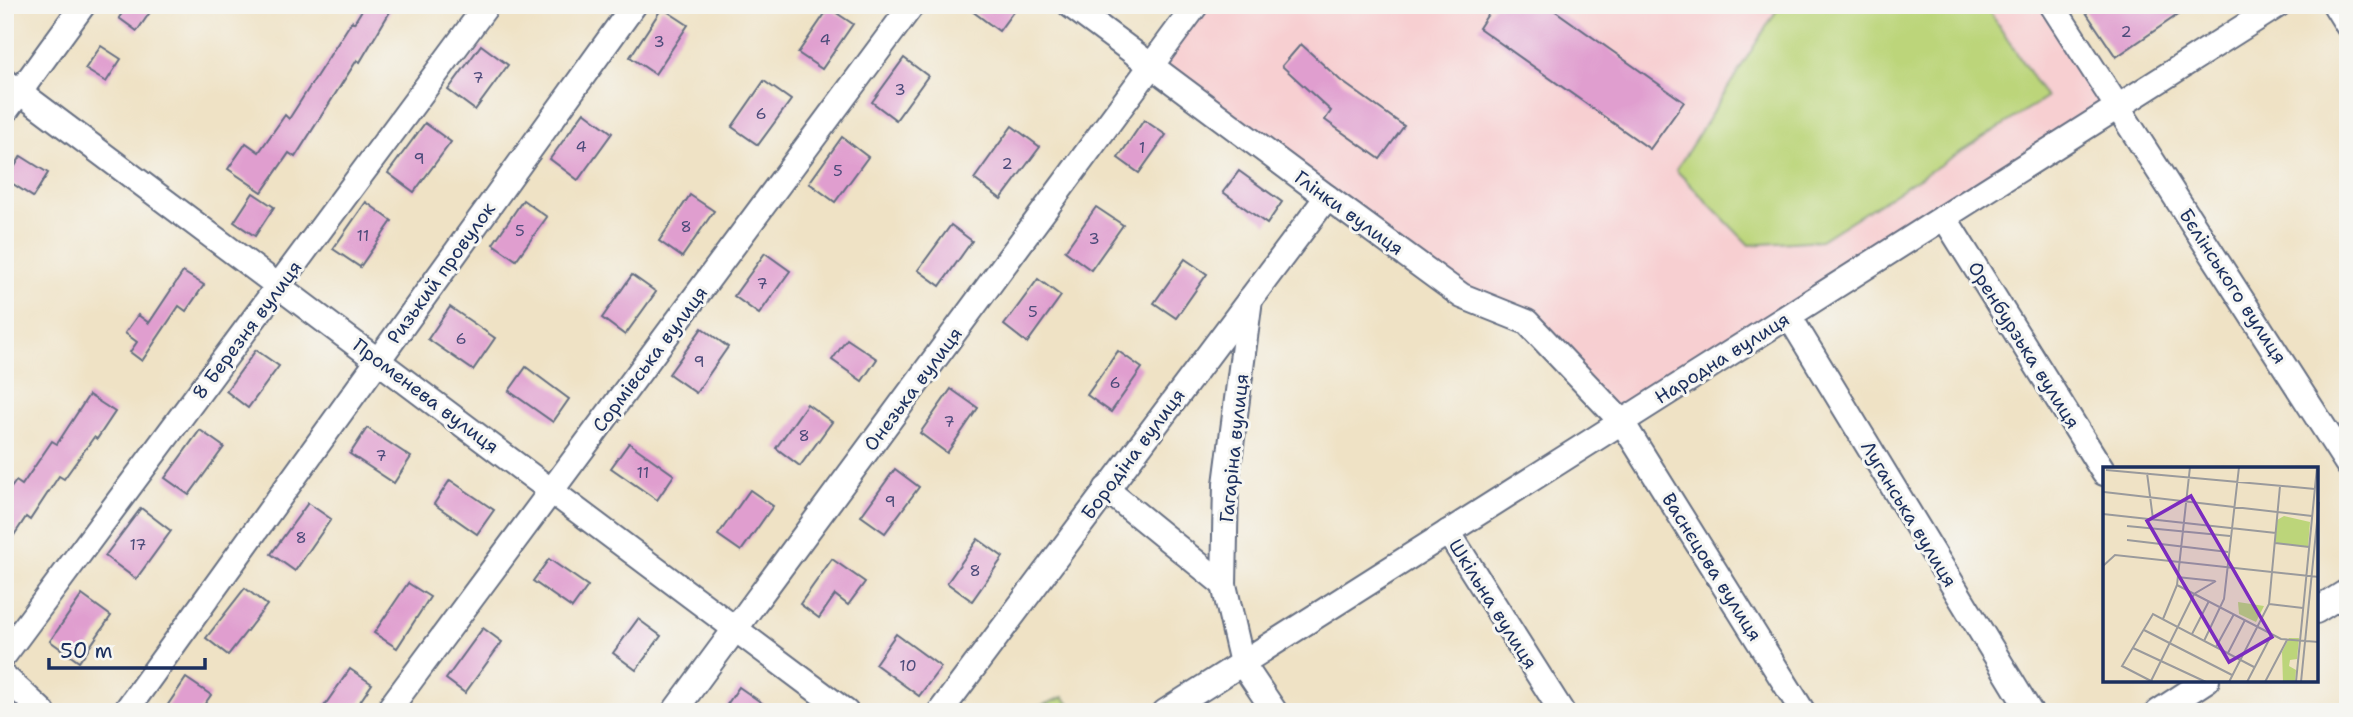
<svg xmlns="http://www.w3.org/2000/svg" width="2353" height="717" font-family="'Shantell Sans',sans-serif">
<rect width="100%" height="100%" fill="#f6f6f2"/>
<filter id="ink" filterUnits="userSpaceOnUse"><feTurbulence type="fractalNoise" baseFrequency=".0143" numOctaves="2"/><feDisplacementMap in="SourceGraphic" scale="14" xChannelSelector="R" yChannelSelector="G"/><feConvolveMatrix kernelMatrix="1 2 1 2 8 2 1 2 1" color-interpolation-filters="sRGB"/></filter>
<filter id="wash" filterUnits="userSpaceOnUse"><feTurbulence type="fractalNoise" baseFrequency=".00686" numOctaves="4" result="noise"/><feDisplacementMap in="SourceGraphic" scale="28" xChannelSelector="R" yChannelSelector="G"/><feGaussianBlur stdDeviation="1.57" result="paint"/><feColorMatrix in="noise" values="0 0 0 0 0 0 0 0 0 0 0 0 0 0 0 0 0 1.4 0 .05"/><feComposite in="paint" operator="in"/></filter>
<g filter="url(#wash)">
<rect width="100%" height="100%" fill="#efe2c5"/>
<path fill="#f7cfd1" d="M1196 5H1780L1676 170 2045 97 1985 5H2052L2119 106 1622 422 1527 322 1462 296 1152 66Z"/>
<g fill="#bcd57a" stroke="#6c826c" stroke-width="2">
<path d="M1780 5H1985L2046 98 1821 240 1749 245 1676 170Z"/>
<path d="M1063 697 1077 712H1026Z"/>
</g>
<g id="blocks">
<g fill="#e09ecf">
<path d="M127 5H155L137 31 119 18Z"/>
<path d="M365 5H394L360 62 357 60 295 157 289 153 262 192 228 169 246 143 259 152 285 115 289 119 352 21 354 23Z"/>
<path d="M964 5H1018L999 31Z"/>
<path d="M1494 5H1547L1684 102 1650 149 1479 28Z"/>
<path d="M2081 5H2192L2116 57Z"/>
<path d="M662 8 688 25 655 74 630 57Z"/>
<path d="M829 8 853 24 822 69 798 53Z"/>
<path d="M1301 44 1340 80 1404 126 1380 159 1325 120 1331 111 1282 66Z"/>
<path d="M481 45 508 65 475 110 448 90Z"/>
<path d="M101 46 121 59 106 82 85 69Z"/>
<path d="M904 58 928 76 896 120 872 102Z"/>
<path d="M764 81 791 100 758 145 732 127Z"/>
<path d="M584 112 612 133 578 180 550 159Z"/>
<path d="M1144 120 1166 135 1139 173 1118 158Z"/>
<path d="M425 123 451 142 414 192 388 173Z"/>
<path d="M1012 126 1040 147 1001 199 974 179Z"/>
<path d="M842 137 868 157 835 202 809 183Z"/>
<path d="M21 156 48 173 33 197 7 180Z"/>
<path d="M1239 171 1282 202 1267 224 1223 192Z"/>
<path d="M253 193 274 207 255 236 234 222Z"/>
<path d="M690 195 714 211 682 257 659 241Z"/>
<path d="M523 200 547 217 516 260 493 244Z"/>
<path d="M366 202 392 221 360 267 333 249Z"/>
<path d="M1096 207 1123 225 1091 270 1065 251Z"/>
<path d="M951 225 972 241 940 286 918 270Z"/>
<path d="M765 253 790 271 759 314 734 296Z"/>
<path d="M1185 259 1207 274 1176 318 1154 303Z"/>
<path d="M183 272 204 285 186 311 179 306 142 361 130 352 137 342 125 333 138 315 149 323Z"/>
<path d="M632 275 656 292 625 335 602 318Z"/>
<path d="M1038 279 1061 296 1027 343 1004 325Z"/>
<path d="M450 307 495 338 473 370 428 339Z"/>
<path d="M702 328 728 347 696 393 669 374Z"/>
<path d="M847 339 877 359 862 381 832 360Z"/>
<path d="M256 350 279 366 248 408 226 391Z"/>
<path d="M1118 351 1142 368 1111 412 1087 395Z"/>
<path d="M526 367 569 399 553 422 509 391Z"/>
<path d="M951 389 978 408 947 453 920 433Z"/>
<path d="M89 395 115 412 97 439 94 437 64 479 59 476 30 520 26 517 5 549V496L16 481 22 485 52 441 57 444Z"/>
<path d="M807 404 832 422 800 466 776 448Z"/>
<path d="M367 428 411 457 394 483 350 454Z"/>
<path d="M200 430 224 447 189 495 165 478Z"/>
<path d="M629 443 674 475 657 500 611 468Z"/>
<path d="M895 469 919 487 885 533 861 516Z"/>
<path d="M450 480 494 510 477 534 434 504Z"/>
<path d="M750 490 773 506 741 551 718 535Z"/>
<path d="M308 503 331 519 295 571 271 554Z"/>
<path d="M141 508 171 531 136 579 105 556Z"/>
<path d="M978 539 1003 557 972 601 947 583Z"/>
<path d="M549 559 588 586 572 608 533 581Z"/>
<path d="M832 559 865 582 848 605 835 595 819 618 800 604Z"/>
<path d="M408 583 430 597 397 648 374 633Z"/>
<path d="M245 588 267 605 228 655 206 638Z"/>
<path d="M82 595 111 616 79 662 50 641Z"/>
<path d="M638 619 661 636 636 670 613 653Z"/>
<path d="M483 628 502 642 465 693 446 679Z"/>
<path d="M896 634 941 667 919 696 875 664Z"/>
<path d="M350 669 372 684 353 712H320Z"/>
<path d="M186 678 211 695 199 712H163Z"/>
<path d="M739 687 775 712H722Z"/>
</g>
</g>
</g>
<g filter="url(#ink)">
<use href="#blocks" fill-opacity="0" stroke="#656e82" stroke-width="2"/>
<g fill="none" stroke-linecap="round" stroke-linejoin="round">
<defs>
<g id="street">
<path d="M1070 5 1327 197 1462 296 1527 322 1622 422 1803 712"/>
<path d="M2052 5 2348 465"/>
<path d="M2335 5 2348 26"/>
<path d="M5 81 846 712"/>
<path d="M5 112 83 5"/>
<path d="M1944 217 2104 473"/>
<path d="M1250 299 1226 484 1224 585 1242 663 1275 712"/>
<path d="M1789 316 2030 712"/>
<path d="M1106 489 1224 585"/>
<path d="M1448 532 1562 712"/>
<path d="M2316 611 2348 591"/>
<path d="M5 654 487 5"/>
<path d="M5 677 43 712"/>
<path d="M125 712 634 5"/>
<path d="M387 712 912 5"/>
<path d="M674 712 1196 5"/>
<path d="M940 712 1327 197"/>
<path d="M1165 712 2278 5"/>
<path d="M2158 712 2207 680"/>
</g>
</defs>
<use href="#street" stroke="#656e82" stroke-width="28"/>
<use href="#street" stroke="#fff" stroke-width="24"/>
</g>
</g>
<g text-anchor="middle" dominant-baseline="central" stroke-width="6" stroke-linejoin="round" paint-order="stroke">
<g font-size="16" fill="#4c4b7a">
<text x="2126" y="31">2</text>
<text x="825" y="39">4</text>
<text x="659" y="41">3</text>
<text x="478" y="77">7</text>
<text x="900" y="89">3</text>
<text x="761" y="113">6</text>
<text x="581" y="146">4</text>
<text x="1142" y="147">1</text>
<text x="419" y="158">9</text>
<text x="1007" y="163">2</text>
<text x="838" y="170">5</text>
<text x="686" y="226">8</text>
<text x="520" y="230">5</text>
<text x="363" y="235">11</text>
<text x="1094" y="238">3</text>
<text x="762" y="283">7</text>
<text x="1033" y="311">5</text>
<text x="461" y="338">6</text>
<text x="699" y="361">9</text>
<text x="1115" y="382">6</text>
<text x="949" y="421">7</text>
<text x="804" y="435">8</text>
<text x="381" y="455">7</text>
<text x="643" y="472">11</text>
<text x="890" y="501">9</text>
<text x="301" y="537">8</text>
<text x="138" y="544">17</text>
<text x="975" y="570">8</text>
<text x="908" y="665">10</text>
</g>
<g font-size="19" fill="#1b2f5e" stroke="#f6f6f2">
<text transform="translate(1349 213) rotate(36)">Глінки вулиця</text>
<text transform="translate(441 273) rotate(-54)">Ризький провулок</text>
<text transform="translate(2233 286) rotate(57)">Бєлінського вулиця</text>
<text transform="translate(247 330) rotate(-53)">8 Березня вулиця</text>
<text transform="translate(2024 345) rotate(58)">Оренбурзька вулиця</text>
<text transform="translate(1722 358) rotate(-32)">Народна вулиця</text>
<text transform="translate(650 359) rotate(-53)">Сормівська вулиця</text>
<text transform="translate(913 389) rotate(-53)">Онезька вулиця</text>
<text transform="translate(426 396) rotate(37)">Променева вулиця</text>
<text transform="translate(1234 448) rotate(-84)">Гагаріна вулиця</text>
<text transform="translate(1133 454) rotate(-53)">Бородіна вулиця</text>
<text transform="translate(1909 514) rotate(59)">Луганська вулиця</text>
<text transform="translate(1712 567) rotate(58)">Васнєцова вулиця</text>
<text transform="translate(1493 604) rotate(58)">Шкільна вулиця</text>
</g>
</g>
<g transform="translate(2103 467)">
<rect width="215" height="215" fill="#efe2c5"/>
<path d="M181 49 207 55 205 80 172 76 174 53ZM135 135 161 139 153 155 136 147ZM186 171H196L194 192 187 193 186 199 193 203 192 215H180L179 185Z" fill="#bcd57a"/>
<path fill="none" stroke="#9a9a9c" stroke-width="2" d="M3 3 212 22M44 6 50 52M1 25 209 49M0 47 173 66M24 59 127 69M24 73 125 85M172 76 206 80M0 99 12 88 216 110M74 110 112 114M74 118 178 172 216 175M166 137 200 141M60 152 74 118 87 0M41 163 129 208M89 167 106 134M101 174 121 132 136 0M113 180 131 147M30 181 103 215M125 186 142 153M48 214 91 127 113 114M50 215 19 199 50 147 151 200M126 215 166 137 177 19M144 215 169 167M162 215 184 173M193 215 214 0M198 215 216 35"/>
<path fill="#7b2cbf" fill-opacity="0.15" stroke="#7b2cbf" stroke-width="3.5" d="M88 29 169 170 126 195 44 54Z"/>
<rect width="215" height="215" fill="none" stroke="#1b2f5e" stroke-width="3.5"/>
</g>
<rect width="2353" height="717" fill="none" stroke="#f6f6f2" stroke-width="28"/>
<path d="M49 658v10h156v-10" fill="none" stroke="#1b2f5e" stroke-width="3.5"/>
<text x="60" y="658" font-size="21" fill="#1b2f5e" stroke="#f6f6f2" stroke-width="5" paint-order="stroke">50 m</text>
</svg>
